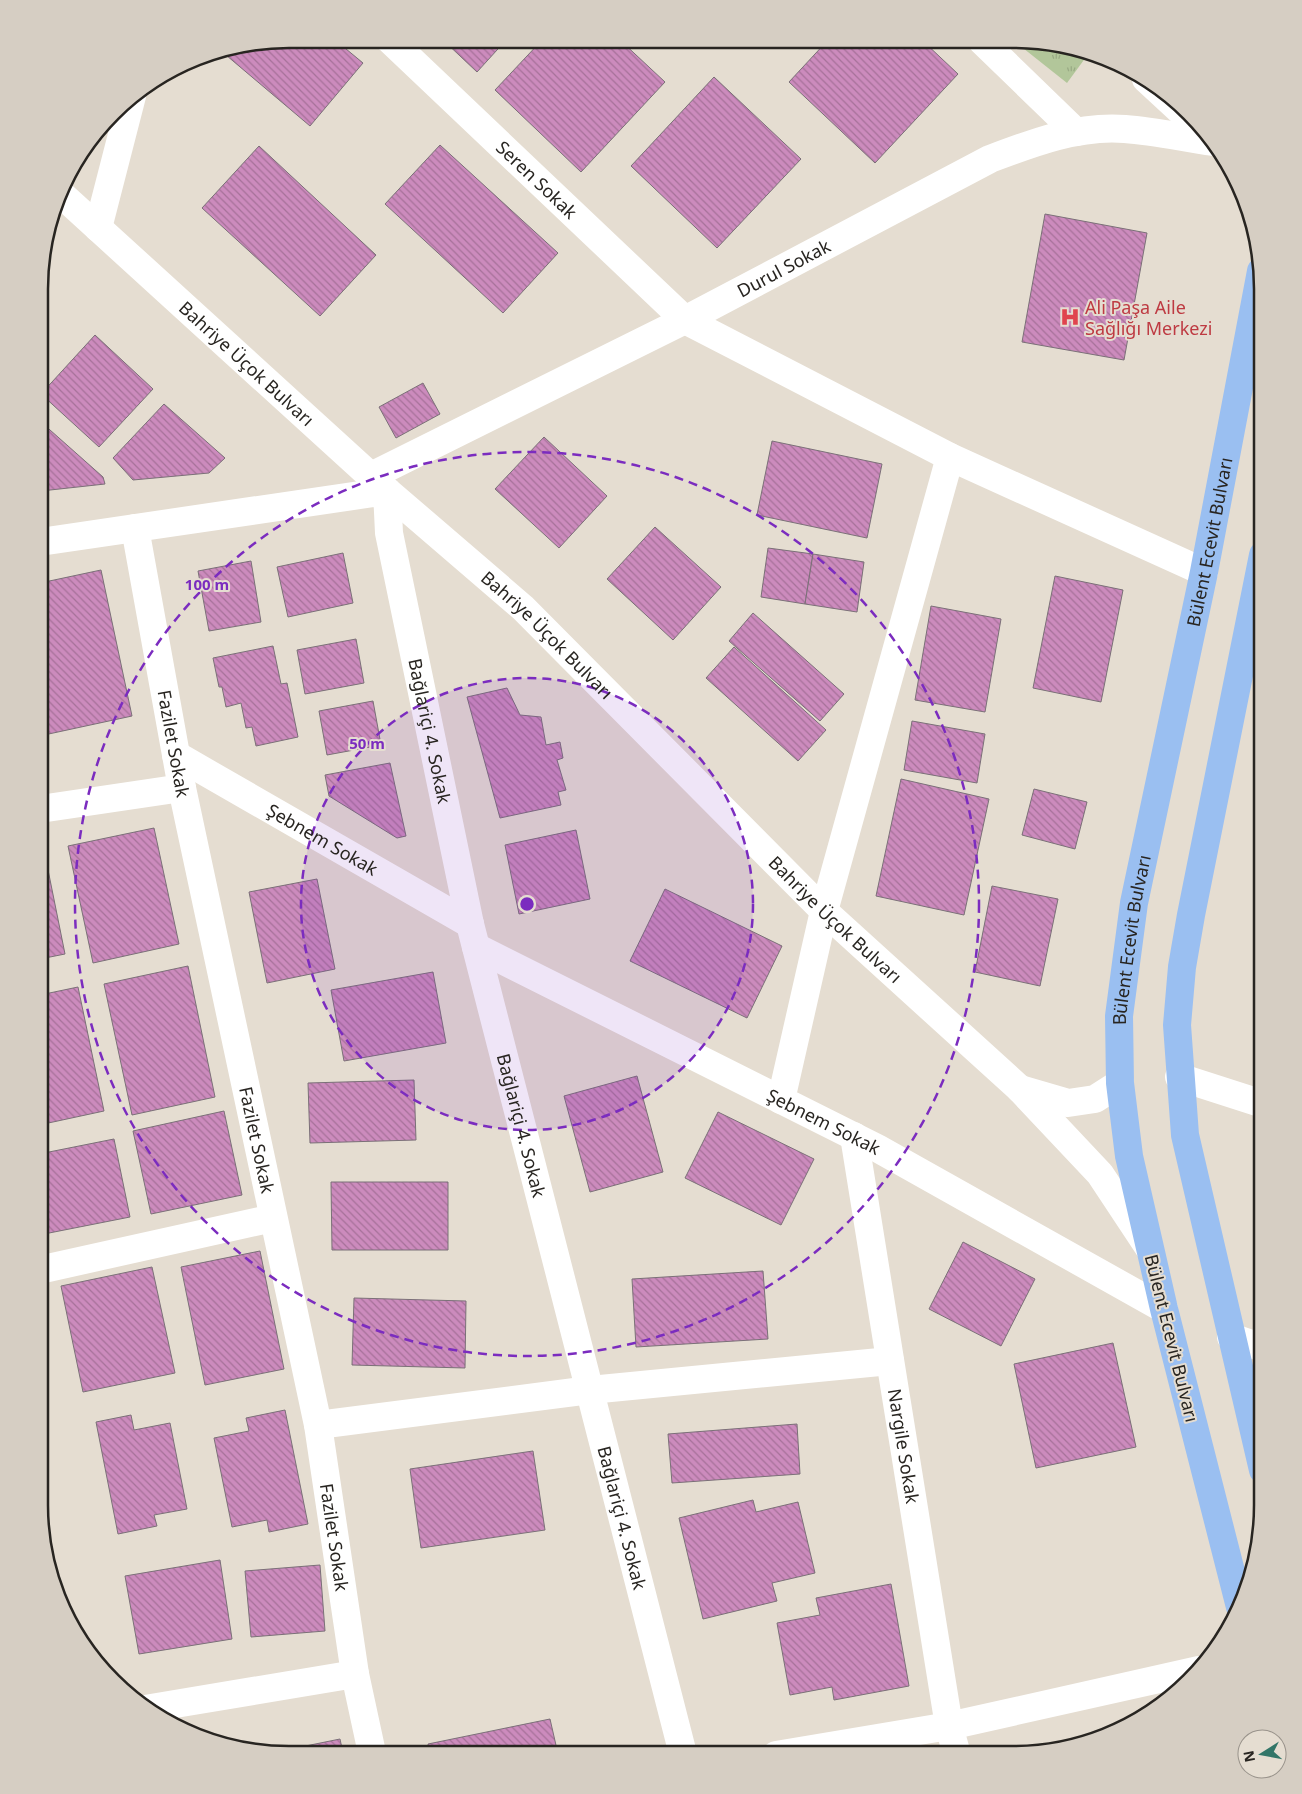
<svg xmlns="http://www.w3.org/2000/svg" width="1302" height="1794" font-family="'Noto Sans',sans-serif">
<defs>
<pattern id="park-tufts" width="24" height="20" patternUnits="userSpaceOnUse" patternTransform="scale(1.25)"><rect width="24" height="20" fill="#b2c69a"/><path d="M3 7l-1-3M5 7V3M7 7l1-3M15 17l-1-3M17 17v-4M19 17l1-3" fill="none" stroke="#99aa84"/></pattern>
<pattern id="building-back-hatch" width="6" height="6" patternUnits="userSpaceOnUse" patternTransform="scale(1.25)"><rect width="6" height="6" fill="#cc8bbd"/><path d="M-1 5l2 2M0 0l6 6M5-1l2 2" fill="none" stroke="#a67199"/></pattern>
</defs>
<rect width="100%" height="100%" fill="#e5ddd1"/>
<path fill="url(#park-tufts)" d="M1014 41H1046L1089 53 1067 83Z"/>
<g fill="url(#building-back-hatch)" stroke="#7b7078">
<path d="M289 39H334L363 63 310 126 220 50Z"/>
<path d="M442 39H507L477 72Z"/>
<path d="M543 39 620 40 665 82 581 172 495 90Z"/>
<path d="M828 40 923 41 958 74 875 163 789 82Z"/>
<path d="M714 77 801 159 717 248 631 166Z"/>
<path d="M440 145 558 253 503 313 385 204Z"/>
<path d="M259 146 376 255 320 316 202 208Z"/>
<path d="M1045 214 1147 233 1124 360 1022 342Z"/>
<path d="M95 335 153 389 99 447 41 394Z"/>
<path d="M423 383 440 414 396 438 379 407Z"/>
<path d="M164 404 225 458 209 473 133 480 113 458Z"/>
<path d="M41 422 103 477 105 484 41 491Z"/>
<path d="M544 437 607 496 559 548 495 489Z"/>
<path d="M772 441 882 464 867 538 757 515Z"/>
<path d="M655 527 721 587 673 640 607 579Z"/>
<path d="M768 548 813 554 805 604 761 597Z"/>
<path d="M343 553 353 603 288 617 277 567Z"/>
<path d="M813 554 864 562 857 612 805 604Z"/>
<path d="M251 561 261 622 209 631 198 571Z"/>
<path d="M101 570 132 716 44 735 40 718V583Z"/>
<path d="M1055 576 1123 590 1101 702 1033 688Z"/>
<path d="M931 606 1001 619 985 712 915 700Z"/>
<path d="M753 613 844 694 820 721 729 641Z"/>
<path d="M356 639 364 683 305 694 297 650Z"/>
<path d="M273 646 281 684 287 683 298 737 256 746 252 727 246 728 241 703 226 707 222 687H219L213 658Z"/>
<path d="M734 647 826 730 798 761 706 678Z"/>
<path d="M507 688 520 715 541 717 546 745 560 742 563 758 557 760 566 790 558 792 561 805 500 818 467 697Z"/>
<path d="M373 701 381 745 327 755 319 711Z"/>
<path d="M912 721 985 734 977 783 904 770Z"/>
<path d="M390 763 406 836 397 838 329 796 325 775Z"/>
<path d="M901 779 989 799 964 915 876 896Z"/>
<path d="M1034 789 1087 802 1075 849 1022 835Z"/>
<path d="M154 828 179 944 93 963 68 846Z"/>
<path d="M576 830 590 899 519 914 505 845Z"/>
<path d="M42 840 65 954 40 959V841Z"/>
<path d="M317 879 335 969 267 983 249 892Z"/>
<path d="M992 886 1058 899 1040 986 975 972Z"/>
<path d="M665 889 782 946 747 1018 630 961Z"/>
<path d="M188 966 215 1097 132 1115 104 984Z"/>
<path d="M433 972 446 1043 344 1061 331 990Z"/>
<path d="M78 987 104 1111 39 1125 40 995Z"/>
<path d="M637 1076 663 1172 590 1192 564 1096Z"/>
<path d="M414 1080 416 1140 310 1143 308 1083Z"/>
<path d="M224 1111 242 1195 151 1214 133 1131Z"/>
<path d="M718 1112 814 1159 781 1225 685 1178Z"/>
<path d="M114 1139 130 1217 39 1235V1154Z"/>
<path d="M331 1182H448V1250H332Z"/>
<path d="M963 1242 1035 1279 1001 1346 929 1309Z"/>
<path d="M260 1251 284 1369 205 1385 181 1267Z"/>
<path d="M152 1267 175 1373 83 1392 61 1286Z"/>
<path d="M763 1271 768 1339 636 1347 632 1279Z"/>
<path d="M354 1298 466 1301 465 1368 352 1365Z"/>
<path d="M1113 1343 1136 1447 1036 1468 1014 1364Z"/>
<path d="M285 1410 308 1524 269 1532 267 1520 232 1527 214 1438 249 1431 246 1418Z"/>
<path d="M131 1415 134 1430 170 1423 187 1509 154 1515 157 1526 118 1534 96 1422Z"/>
<path d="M797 1424 800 1474 672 1483 668 1434Z"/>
<path d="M533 1451 545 1530 421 1548 410 1469Z"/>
<path d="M753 1500 756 1512 798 1502 815 1573 772 1583 777 1601 703 1619 679 1518Z"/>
<path d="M220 1560 232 1639 139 1654 125 1576Z"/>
<path d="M320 1565 325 1631 251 1637 245 1571Z"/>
<path d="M891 1584 909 1686 834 1700 832 1687 790 1695 777 1623 820 1615 816 1598Z"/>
<path d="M550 1719 558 1754H430L428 1744Z"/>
<path d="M340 1739 343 1753H271Z"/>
</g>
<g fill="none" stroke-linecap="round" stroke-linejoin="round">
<g stroke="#fff" stroke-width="28">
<path id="s1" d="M389 39 685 320 950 457 1204 572"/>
<path d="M982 41 1076 132"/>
<path d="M1146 79 1212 140"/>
<path d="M98 228 132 96"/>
<path id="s2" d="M371 476 685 320 990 159C1032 143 1079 125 1125 129 1155 131 1184 138 1213 142"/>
<path id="s3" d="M135 528 182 788 318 1425 355 1674 372 1753"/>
<path id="s4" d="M40 542 387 491 389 533 470 924 683 1754"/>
<path id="s5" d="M176 755 470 924"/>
<path d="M40 809 182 788"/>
<path id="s6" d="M476 947 877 1148 1164 1309"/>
<path d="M1179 1077 1263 1104"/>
<path d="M781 1100 824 911 950 457"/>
<path id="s7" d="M854 1136 949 1726 957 1755"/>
<path d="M39 1270 273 1218"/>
<path d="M1231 1337 1263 1348"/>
<path d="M318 1425 590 1390 890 1361"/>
<path d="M145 1709 355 1674"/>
<path d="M776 1755 949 1726 1199 1670"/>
</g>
<g stroke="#fff" stroke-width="28">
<path id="s8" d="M62 195 387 491 523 608 824 911 1020 1089 1100 1174 1149 1248"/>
<path d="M1020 1089 1068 1103 1095 1099 1120 1083"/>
</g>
<g stroke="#9abff1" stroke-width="28">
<path d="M1263 1470 1185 1135 1177 1025 1182 967 1191 915 1263 555"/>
<path id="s9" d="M1240 1607 1164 1309 1129 1156 1120 1083 1119 1016 1134 903 1204 572 1261 271"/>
</g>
</g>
<circle cx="527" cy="904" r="226" fill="#7b2cbf" fill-opacity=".12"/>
<g fill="none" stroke="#7b2cbf" stroke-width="2.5" stroke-dasharray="9 6">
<circle cx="527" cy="904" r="226"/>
<circle cx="527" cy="904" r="452"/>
</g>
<defs>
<symbol id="hospital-bare" viewBox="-9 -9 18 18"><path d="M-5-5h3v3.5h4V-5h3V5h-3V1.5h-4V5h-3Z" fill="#e0444e" stroke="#e5ddd1" stroke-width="2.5" paint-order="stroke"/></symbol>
</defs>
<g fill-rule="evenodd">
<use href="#hospital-bare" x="1056" y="303" width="28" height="28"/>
</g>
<g text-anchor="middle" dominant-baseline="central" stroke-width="4" stroke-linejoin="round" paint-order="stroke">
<g font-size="18" fill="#282521" stroke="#e5ddd1">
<text stroke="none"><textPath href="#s1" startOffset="204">Seren Sokak</textPath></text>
<text stroke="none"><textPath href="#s2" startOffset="462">Durul Sokak</textPath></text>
<text stroke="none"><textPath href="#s8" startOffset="250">Bahriye Üçok Bulvarı</textPath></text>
<text stroke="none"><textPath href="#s9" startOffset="1088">Bülent Ecevit Bulvarı</textPath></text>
<text stroke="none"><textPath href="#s8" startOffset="655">Bahriye Üçok Bulvarı</textPath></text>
<text stroke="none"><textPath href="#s4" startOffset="595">Bağlariçi 4. Sokak</textPath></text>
<text stroke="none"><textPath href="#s3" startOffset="219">Fazilet Sokak</textPath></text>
<text stroke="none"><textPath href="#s5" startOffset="169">Şebnem Sokak</textPath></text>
<text stroke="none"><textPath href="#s8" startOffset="1060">Bahriye Üçok Bulvarı</textPath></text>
<text stroke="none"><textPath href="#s9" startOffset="682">Bülent Ecevit Bulvarı</textPath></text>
<text stroke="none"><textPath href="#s6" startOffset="389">Şebnem Sokak</textPath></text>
<text stroke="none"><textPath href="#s4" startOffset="1000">Bağlariçi 4. Sokak</textPath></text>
<text stroke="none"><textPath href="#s3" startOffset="624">Fazilet Sokak</textPath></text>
<text transform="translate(1172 1338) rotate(76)">Bülent Ecevit Bulvarı</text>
<text stroke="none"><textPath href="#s7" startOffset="314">Nargile Sokak</textPath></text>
<text stroke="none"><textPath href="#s4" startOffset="1405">Bağlariçi 4. Sokak</textPath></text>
<text stroke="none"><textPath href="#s3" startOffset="1029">Fazilet Sokak</textPath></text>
</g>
<g font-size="18" fill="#be3a42" stroke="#e5ddd1" text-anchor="start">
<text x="1085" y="307">Ali Paşa Aile<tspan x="1085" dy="21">Sağlığı Merkezi</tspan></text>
</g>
</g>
<path d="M0 0H1302V1794H0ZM289 48H1013A241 241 0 0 1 1254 289V1505A241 241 0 0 1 1013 1746H289A241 241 0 0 1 48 1505V289A241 241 0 0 1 289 48Z" fill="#d6cec3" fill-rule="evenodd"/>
<path fill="none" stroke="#282521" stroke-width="2.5" d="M289 48H1013A241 241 0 0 1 1254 289V1505A241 241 0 0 1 1013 1746H289A241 241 0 0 1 48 1505V289A241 241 0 0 1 289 48Z"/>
<circle cx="527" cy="904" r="8" fill="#7b2cbf" stroke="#e5ddd1" stroke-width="2.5"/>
<g font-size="15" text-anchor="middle" font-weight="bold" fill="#7b2cbf" stroke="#e5ddd1" stroke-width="4" stroke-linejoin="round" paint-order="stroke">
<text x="207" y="590">100 m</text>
<text x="367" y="749">50 m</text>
</g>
<g transform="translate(1262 1754) rotate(259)"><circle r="24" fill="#e5ddd1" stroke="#99938b"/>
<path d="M0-4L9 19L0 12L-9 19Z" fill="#327668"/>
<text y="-8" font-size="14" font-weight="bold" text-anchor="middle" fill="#282521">N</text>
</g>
</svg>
